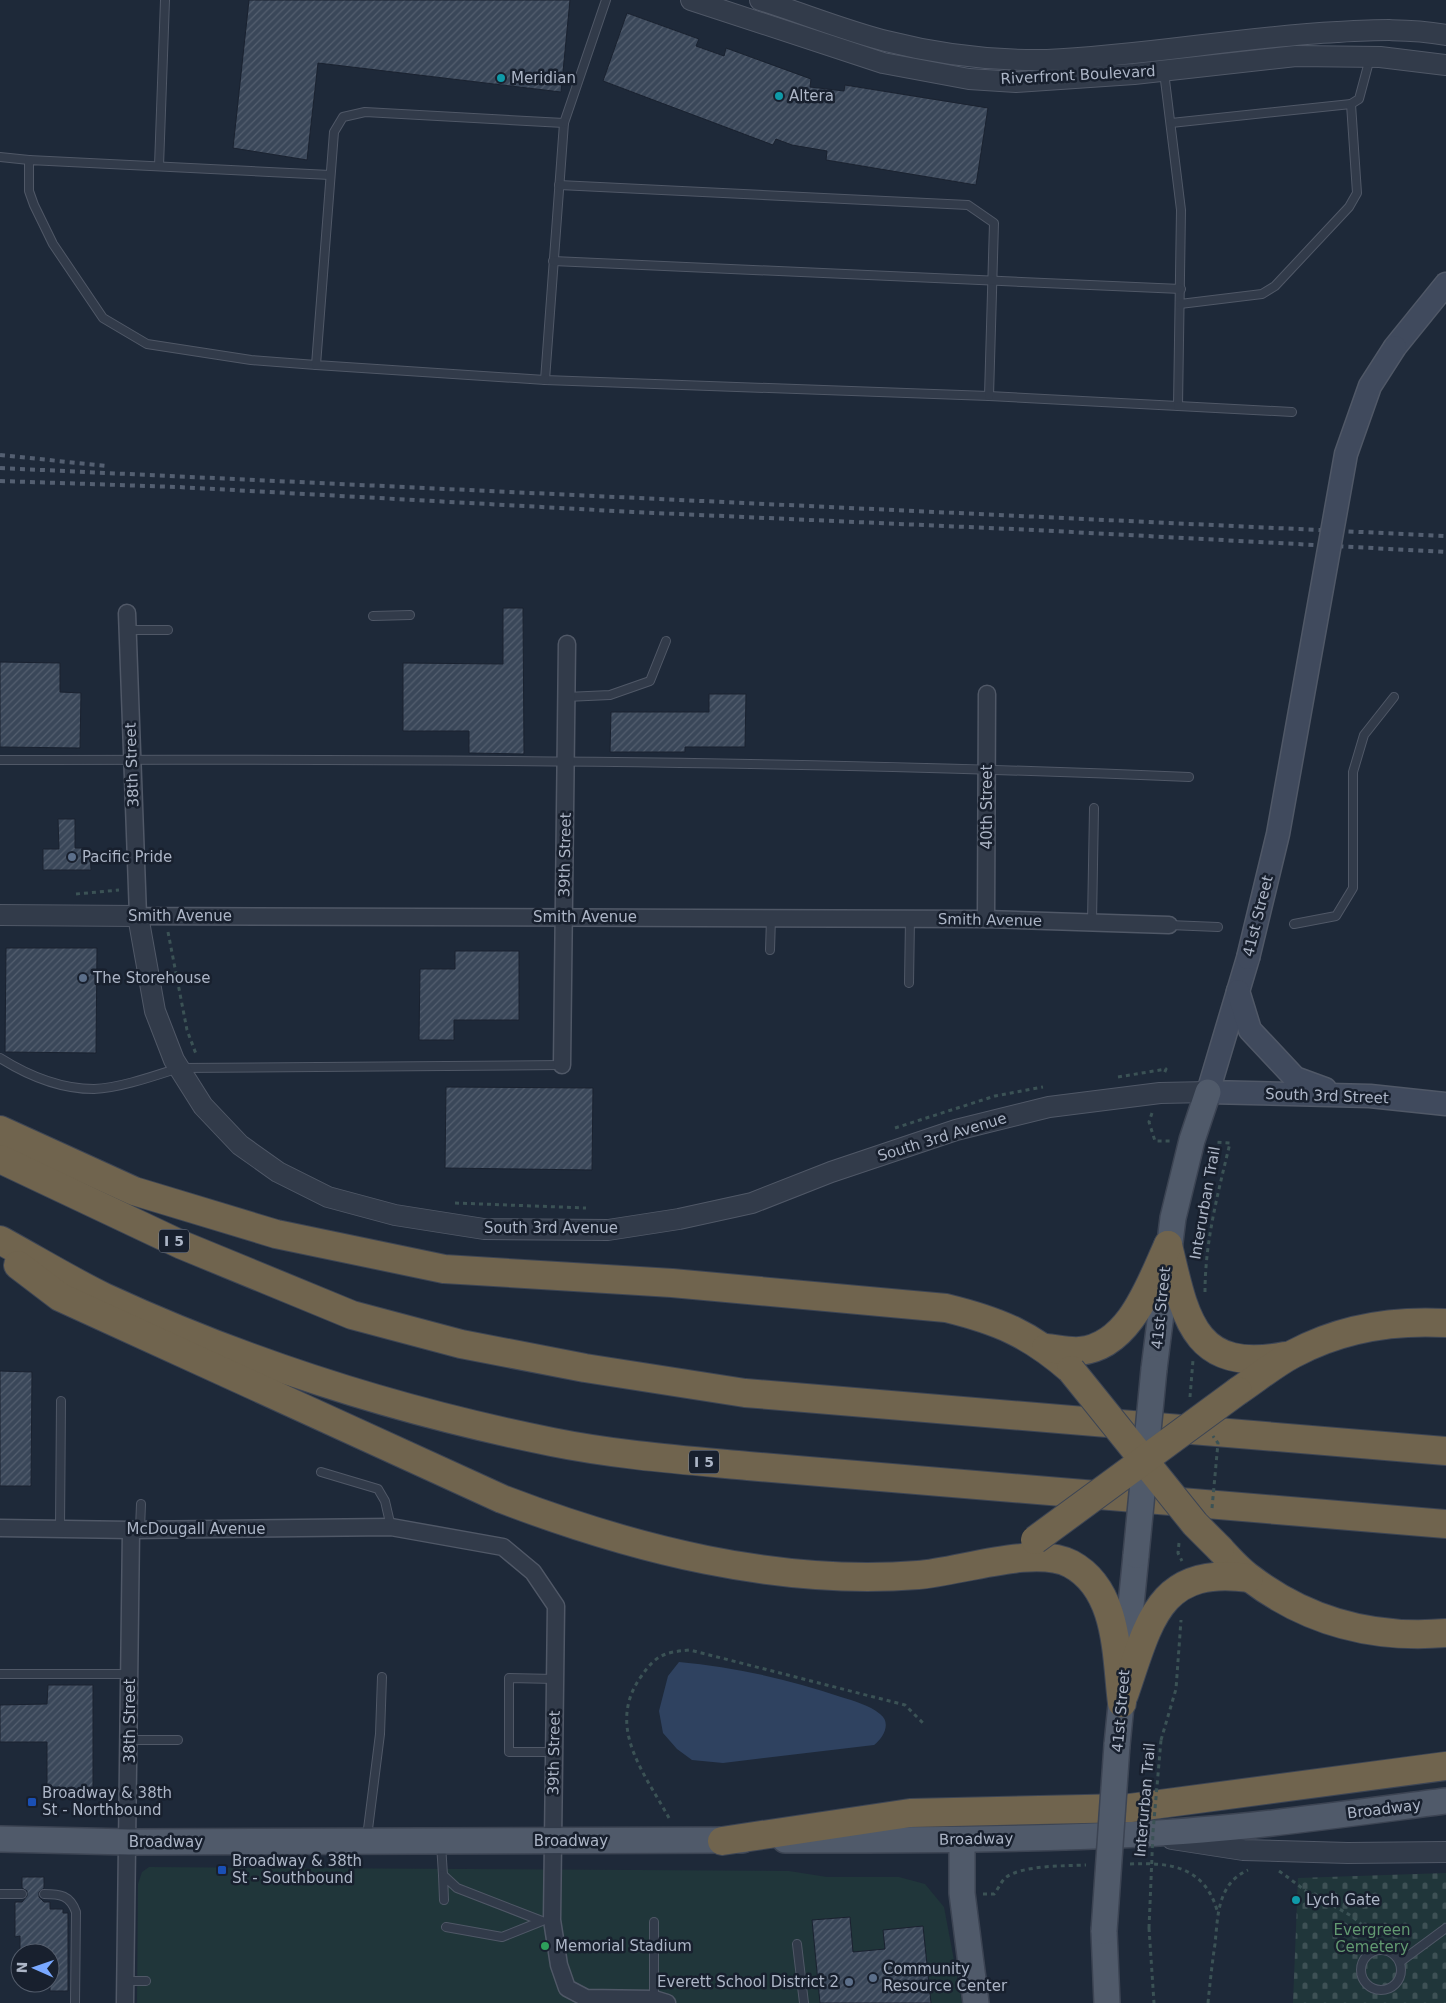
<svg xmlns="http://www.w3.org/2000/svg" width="1446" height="2003" font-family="'DejaVu Sans',sans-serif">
<defs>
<pattern id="cemetery-stones" width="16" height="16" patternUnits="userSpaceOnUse" patternTransform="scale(1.25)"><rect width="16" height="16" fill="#20363a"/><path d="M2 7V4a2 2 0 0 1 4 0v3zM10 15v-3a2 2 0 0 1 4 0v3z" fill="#3e5155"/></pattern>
<pattern id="building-hatch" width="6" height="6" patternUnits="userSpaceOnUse" patternTransform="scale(1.25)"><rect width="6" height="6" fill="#3a4759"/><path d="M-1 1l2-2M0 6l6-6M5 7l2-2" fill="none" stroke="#545f6f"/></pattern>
</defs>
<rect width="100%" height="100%" fill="#1e2939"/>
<path fill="url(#cemetery-stones)" d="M1446 1873V2003H1293L1298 1878Z"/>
<path fill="#20363a" d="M149 1867 789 1871 827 1877H899L925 1884 944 1907 962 2003H137L138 1884 142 1872Z"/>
<path fill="#2f4260" d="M679 1662C733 1667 789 1679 841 1697 854 1701 869 1705 880 1714 892 1723 883 1738 874 1745L723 1763 692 1760 677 1749 663 1733 659 1711 668 1676Z"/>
<g fill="url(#building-hatch)" stroke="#1a2230">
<path d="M249 0H570L561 92 318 63 307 160 233 148Z"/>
<path d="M627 13 699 39 696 46 724 56 726 48 811 79 810 87 844 91 845 85 988 108 976 185 826 160 827 151 792 145 776 139 773 145 603 81Z"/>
<path d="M503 608H523L524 754 469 753V731H403V663L503 664Z"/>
<path d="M0 662 60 663V692L81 693 80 748 0 747Z"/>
<path d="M709 694H746L745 747H685V752H610L611 712H709Z"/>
<path d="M58 819H75V848H90L91 870H43V849H59Z"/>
<path d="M6 948H97L96 1053 5 1052Z"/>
<path d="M455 951H519V1020H454V1040H419L420 969H455Z"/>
<path d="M446 1087 593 1088 592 1170 445 1168Z"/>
<path d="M0 1371 32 1372 31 1486H0Z"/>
<path d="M48 1685H93V1793L47 1792V1742H0V1705L47 1704Z"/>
<path d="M22 1877H44V1888L39 1892V1897L44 1902H50V1909H63V1913H68V1991H50V1953H20V1936L15 1937V1902H22L27 1896V1891L22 1888Z"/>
<path d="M850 1917 853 1952 885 1949 883 1930 923 1926 931 2003H820L812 1920Z"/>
</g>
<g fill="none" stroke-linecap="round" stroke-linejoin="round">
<defs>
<g id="service">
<path d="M606 0 564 123 545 380 989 396 1178 406 1181 210 1164 72"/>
<path d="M1171 123 1351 104"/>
<path d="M0 157 29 160"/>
<path d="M159 166 165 0"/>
<path d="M559 185 968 205 994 223 989 396"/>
<path d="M553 261 1181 289"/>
<path d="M1180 304 1262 294 1275 286 1349 207 1357 193 1351 104 1359 99 1370 58"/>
<path d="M316 365 251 360 147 344 103 318 53 244 34 205 29 191V160L330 175"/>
<path d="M545 380 316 365 334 132 343 117 365 112 564 123"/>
<path d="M1178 406 1292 412"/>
<path d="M373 616 410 615"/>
<path d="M127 630H168"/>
<path d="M566 697 610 695 650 681 666 641"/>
<path d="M0 760C396 759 793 760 1189 777"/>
<path d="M1092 922 1094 808"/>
<path d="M1294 924 1336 916 1353 888V772L1364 735 1394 697"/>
<path d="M1169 925 1218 927"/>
<path d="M770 950 771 918"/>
<path d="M909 983 910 919"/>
<path d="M0 1058C27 1075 61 1089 94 1089 120 1088 154 1076 179 1068L562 1065"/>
<path d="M321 1472 378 1489 385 1501 391 1527"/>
<path d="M60 1529 61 1401"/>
<path d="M140 1529 141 1504"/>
<path d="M0 1674H130"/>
<path d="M129 1740H178"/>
<path d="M554 1752H509V1678L555 1679"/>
<path d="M367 1837 380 1734 382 1677"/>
<path d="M441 1844 443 1875"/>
<path d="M0 1894H22"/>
<path d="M44 1894C60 1894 70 1895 76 1912L75 2003"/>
<path d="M444 1900 443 1875 457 1888 542 1921 502 1937 446 1927"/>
<path d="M797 1944 804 2003"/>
<circle cx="1381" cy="1970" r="20"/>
<path d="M1400 1962 1446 1928"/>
<path d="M126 1981H146"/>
<path d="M654 1999V1922"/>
</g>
<g id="minor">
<path d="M127 613 138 916 986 919 1169 925"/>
<path d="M986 919 987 694"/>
<path d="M562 1065 567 644"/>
<path d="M0 1528 131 1530 391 1527 503 1547 533 1572 556 1606 552 1920 559 1965 567 1988 586 1998 654 1999 667 2003"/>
<path d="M125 2003 131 1530"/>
</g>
<g id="tertiary">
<path d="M691 0 883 63 969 79 1016 82 1134 74 1296 56 1380 57 1446 65"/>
<path d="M760 0C802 13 843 30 886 41 937 54 994 61 1047 60 1144 56 1240 37 1337 32 1374 30 1409 28 1446 35"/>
<path d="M0 915 138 916 155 1011 174 1060 203 1106 240 1145 278 1172 328 1197 395 1215 484 1229 608 1230 679 1219 752 1203 831 1172 956 1130 1049 1107 1160 1093 1208 1092"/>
<path d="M1172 1839 1243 1850 1348 1853 1446 1852"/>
</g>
<g id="secondary">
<path d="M1395 347 1446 284"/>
<path d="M1248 958 1208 1092 1370 1096 1446 1104"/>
<path d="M1238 991 1250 1030 1295 1078 1325 1089"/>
</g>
<g id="primary">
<path d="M1154 1369 1173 1218 1192 1140 1208 1092"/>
<path d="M1117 1745 1136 1555"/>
<path d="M0 1839 129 1842 743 1840"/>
<path d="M785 1840C904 1840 1023 1840 1141 1834 1243 1829 1345 1814 1446 1801"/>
<path d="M962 1840V1893L976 2003"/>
<path d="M1104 1931 1107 2003"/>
</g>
<g id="motorway">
<path d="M0 1130 134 1191 276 1234 444 1269 672 1283 946 1308C999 1321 1030 1334 1071 1370"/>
<path d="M0 1159 182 1245 352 1315 461 1344 585 1368 745 1393 1446 1451"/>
<path d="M0 1240C35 1259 69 1280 104 1297 247 1363 398 1411 552 1442 616 1455 683 1460 748 1466L1446 1524"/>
<path d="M1168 1245C1185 1317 1193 1374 1285 1356"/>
<path d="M18 1265 60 1297 502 1499C633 1549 777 1586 918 1575 959 1572 1035 1545 1071 1564 1119 1590 1116 1656 1122 1703"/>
<path d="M1046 1348C1057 1349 1069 1352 1080 1351 1130 1346 1150 1284 1168 1245"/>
<path d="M1238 1391C1256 1379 1274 1364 1293 1354 1341 1328 1392 1320 1446 1323"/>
<path d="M1220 1549C1229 1559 1239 1570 1250 1578 1308 1622 1375 1639 1446 1633"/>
<path d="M1124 1695C1149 1623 1158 1565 1249 1578"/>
<path d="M722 1841 910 1813 1130 1808 1446 1766"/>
</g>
</defs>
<use href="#service" stroke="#505867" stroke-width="10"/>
<use href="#minor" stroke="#505867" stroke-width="19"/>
<use href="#tertiary" stroke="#505867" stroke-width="22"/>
<use href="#secondary" stroke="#505867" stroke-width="25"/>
<use href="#primary" stroke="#3c4453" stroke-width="28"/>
<use href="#motorway" stroke="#3d4554" stroke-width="30"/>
<g stroke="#3b5255" stroke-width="3" stroke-dasharray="4 4" stroke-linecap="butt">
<path d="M76 894 119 890"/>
<path d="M168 932 187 1030 196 1054"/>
<path d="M1118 1077 1166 1069 1164 1074"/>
<path d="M1152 1113 1149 1122 1155 1141H1170"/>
<path d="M895 1128 995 1096 1043 1087"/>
<path d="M455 1203 586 1208"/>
<path d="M1205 1292C1205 1241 1218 1193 1230 1143L1214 1142"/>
<path d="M1179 1543 1178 1553 1182 1561"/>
<path d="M1161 1740 1176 1689 1181 1620"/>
<path d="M669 1818C645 1774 606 1728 640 1678 655 1656 663 1652 690 1650L905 1705 923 1723"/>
<path d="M1130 1864C1171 1862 1204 1867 1217 1910"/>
<path d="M1279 1871C1289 1878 1298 1885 1307 1892 1338 1911 1362 1913 1378 1949"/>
<path d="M983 1894H994C998 1889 1001 1882 1005 1878 1021 1865 1066 1866 1086 1865"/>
<path d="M1149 1928 1154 2003"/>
<path d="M1208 2003C1210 1983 1212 1964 1215 1944 1218 1916 1217 1884 1248 1870"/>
</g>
<use href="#service" stroke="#323b4a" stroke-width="8"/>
<use href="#minor" stroke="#323b4a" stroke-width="16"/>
<use href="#tertiary" stroke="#323b4a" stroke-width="20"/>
<use href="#secondary" stroke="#404a5d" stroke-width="22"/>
<use href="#primary" stroke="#505a6a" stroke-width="25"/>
<use href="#motorway" stroke="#70644e" stroke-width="28"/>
<g stroke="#545f71" stroke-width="4" stroke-dasharray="5 5" stroke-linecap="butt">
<path d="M0 455 107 466"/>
<path d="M0 468 1446 536"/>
<path d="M0 481 178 487 633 512 1034 530 1446 552"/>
</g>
<defs>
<path id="secondary-bridge" d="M1248 958 1278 834 1346 454 1370 386 1395 347"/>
<g id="primary-bridge">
<path d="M1136 1555 1154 1369"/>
<path d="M1104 1931 1117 1745"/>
</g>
<g id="motorway-bridge">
<path d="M1071 1370 1195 1524 1220 1549"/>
<path d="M1035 1540 1238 1391"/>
</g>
</defs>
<use href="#secondary-bridge" stroke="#505867" stroke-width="25" stroke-linecap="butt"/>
<use href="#primary-bridge" stroke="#3c4453" stroke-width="28" stroke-linecap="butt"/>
<use href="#motorway-bridge" stroke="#3d4554" stroke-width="30" stroke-linecap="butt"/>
<g stroke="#3b5255" stroke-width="3" stroke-dasharray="4 4" stroke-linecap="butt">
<path d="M1190 1397 1193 1360"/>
<path d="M1212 1508 1218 1443 1213 1436"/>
<path d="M1149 1928 1153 1832 1161 1740"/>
</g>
<use href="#secondary-bridge" stroke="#404a5d" stroke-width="22"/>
<use href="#primary-bridge" stroke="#505a6a" stroke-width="25"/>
<use href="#motorway-bridge" stroke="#70644e" stroke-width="28"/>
</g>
<g fill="#0f9aa8" stroke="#18202e" stroke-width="2">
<circle cx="501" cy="78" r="5"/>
<circle cx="779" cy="96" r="5"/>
<circle cx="1296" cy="1900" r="5"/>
</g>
<g fill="#5c6f8a" stroke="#18202e" stroke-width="2">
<circle cx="72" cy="857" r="5"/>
<circle cx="83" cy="978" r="5"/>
<circle cx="873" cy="1978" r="5"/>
<circle cx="849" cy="1982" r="5"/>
</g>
<g fill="#1a4fb4" stroke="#18202e" stroke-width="2">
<rect x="27" y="1797" width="10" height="10" rx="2.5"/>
<rect x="217" y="1865" width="10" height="10" rx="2.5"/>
</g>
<circle fill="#2e9e5b" stroke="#18202e" stroke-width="2" cx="545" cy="1946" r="5"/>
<g text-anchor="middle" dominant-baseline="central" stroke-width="5" stroke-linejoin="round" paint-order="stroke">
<g fill="#18202e" stroke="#808898" stroke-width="1">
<rect x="159" y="1229.5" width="30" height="23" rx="4"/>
<rect x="689" y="1450.5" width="30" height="23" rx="4"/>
</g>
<g font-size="14" font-weight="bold" fill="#acb5c6">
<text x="174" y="1241">I 5</text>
<text x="704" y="1462">I 5</text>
</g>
<g font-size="15" fill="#acb5c6" stroke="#18202e">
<text transform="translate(1078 75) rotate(-3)">Riverfront Boulevard</text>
<text transform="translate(132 765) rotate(-92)">38th Street</text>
<text transform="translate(987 807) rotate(-90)">40th Street</text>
<text transform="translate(565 855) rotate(-89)">39th Street</text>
<text x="180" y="916">Smith Avenue</text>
<text transform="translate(1258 916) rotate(-76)">41st Street</text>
<text x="585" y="917">Smith Avenue</text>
<text transform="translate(990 920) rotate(1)">Smith Avenue</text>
<text transform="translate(1327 1096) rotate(2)">South 3rd Street</text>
<text transform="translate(942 1137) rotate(-17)">South 3rd Avenue</text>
<text transform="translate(1205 1203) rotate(-80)">Interurban Trail</text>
<text x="551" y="1228">South 3rd Avenue</text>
<text transform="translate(1161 1308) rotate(-84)">41st Street</text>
<text x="196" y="1529">McDougall Avenue</text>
<text transform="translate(1121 1711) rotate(-85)">41st Street</text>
<text transform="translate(130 1721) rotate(-90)">38th Street</text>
<text transform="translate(554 1753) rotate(-89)">39th Street</text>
<text transform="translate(1145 1800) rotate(-85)">Interurban Trail</text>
<text transform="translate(1384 1809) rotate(-7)">Broadway</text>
<text transform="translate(976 1839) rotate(-1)">Broadway</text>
<text x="571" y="1841">Broadway</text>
<text x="166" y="1842">Broadway</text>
</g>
<g font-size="15" fill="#acb5c6" stroke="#18202e" text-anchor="start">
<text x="511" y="78">Meridian</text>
<text x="789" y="96">Altera</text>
<text x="82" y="857">Pacific Pride</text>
<text x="93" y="978">The Storehouse</text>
<text x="42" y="1793">Broadway &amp; 38th<tspan x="42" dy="17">St - Northbound</tspan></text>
<text x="232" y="1861">Broadway &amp; 38th<tspan x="232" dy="17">St - Southbound</tspan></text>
<text x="1306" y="1900">Lych Gate</text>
<text x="555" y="1946">Memorial Stadium</text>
<text x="883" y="1969">Community<tspan x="883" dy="17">Resource Center</tspan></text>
<text x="839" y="1982" text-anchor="end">Everett School District 2</text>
</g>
<g font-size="15" fill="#629971" stroke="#18202e">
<text x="1372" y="1930">Evergreen<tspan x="1372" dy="17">Cemetery</tspan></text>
</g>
</g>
<g transform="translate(35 1968) rotate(272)"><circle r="24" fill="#18202e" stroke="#535c6b"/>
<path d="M0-4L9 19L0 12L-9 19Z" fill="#79a8ff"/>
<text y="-8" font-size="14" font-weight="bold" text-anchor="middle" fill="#acb5c6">N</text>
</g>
</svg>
